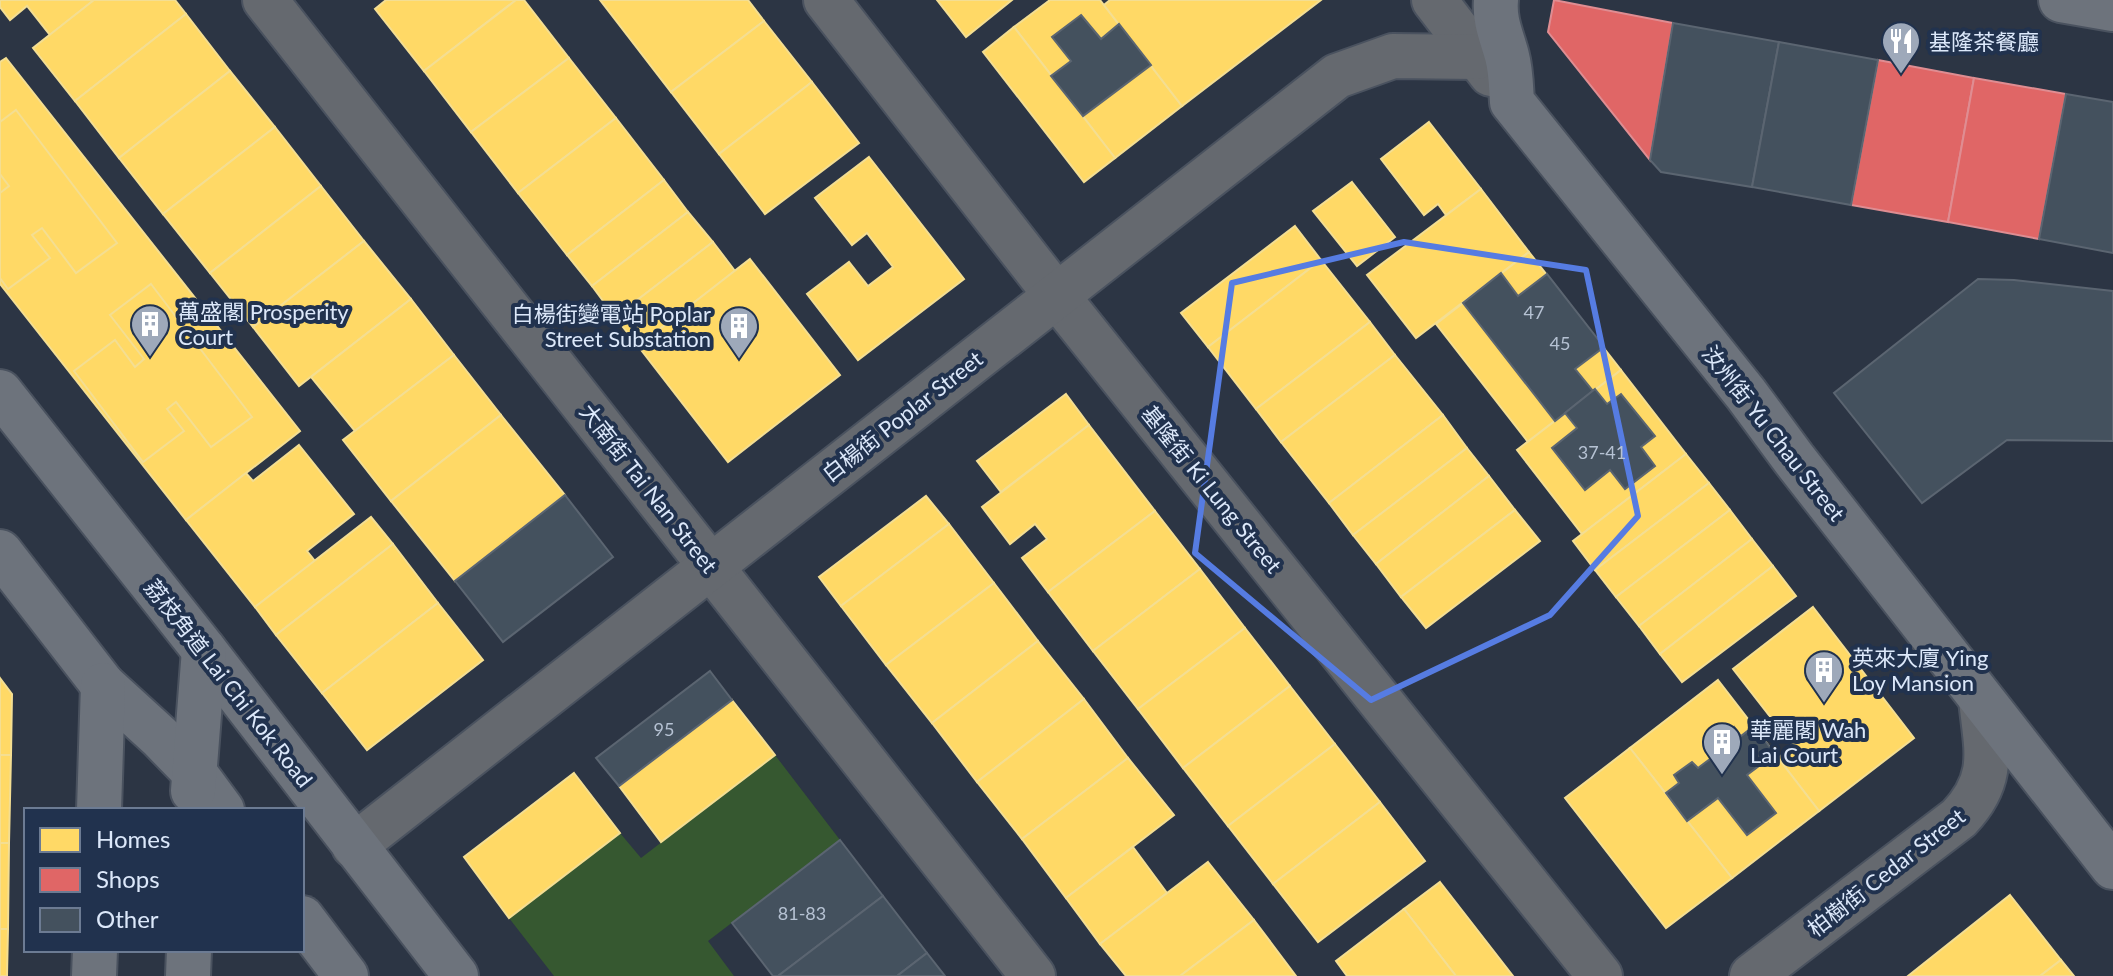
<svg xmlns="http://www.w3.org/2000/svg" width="2113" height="976" font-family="Lato,'Noto Sans TC',sans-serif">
<rect width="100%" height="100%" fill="#2c3544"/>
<path fill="#365830" d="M775 755 840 840 708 941 734 976H554L509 918 620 833 641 858Z"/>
<g fill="#ffd966" stroke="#f4de92" stroke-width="2">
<path d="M0 0H94L50 35 27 6 10 20 0 7Z"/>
<path d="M94 0H175L186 14 75 101 33 48Z"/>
<path d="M386 0H516L424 71 375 9Z"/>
<path d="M516 0H524L569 58 471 132 424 71Z"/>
<path d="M600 0H748L764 21 671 92Z"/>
<path d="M937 0H1012L966 37Z"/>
<path d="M1050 0H1100L1182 106 1115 158 1014 27Z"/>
<path d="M1110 0H1321L1182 106 1104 5Z"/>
<path d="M186 14 230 71 119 158 75 101Z"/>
<path d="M764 21 812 82 719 154 671 92Z"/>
<path d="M1014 27 1115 158 1084 182 983 52Z"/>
<path d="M6 58 300 431 186 520 0 284V62Z"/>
<path d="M569 58 616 118 518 193 471 132Z"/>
<path d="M230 71 275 127 163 214 119 158Z"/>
<path d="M812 82 859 143 765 214 719 154Z"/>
<path d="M16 110 117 243 76 273 42 228 32 235 50 258 8 289 0 278V193L9 186 0 174V122Z"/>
<path d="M616 118 664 180 567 255 518 193Z"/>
<path d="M1429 122 1481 189 1446 215 1438 204 1424 215 1381 159Z"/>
<path d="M275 127 321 186 210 273 163 214Z"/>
<path d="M869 157 964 279 858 360 807 294 849 262 868 286 893 267 867 233 852 245 815 198Z"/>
<path d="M664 180 688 212 592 286 567 255Z"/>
<path d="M1352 182 1395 237 1357 266 1313 211Z"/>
<path d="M321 186 364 241 253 327 210 273Z"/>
<path d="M1481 189 1529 252 1416 338 1367 275Z"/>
<path d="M688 212 713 242 615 317 592 286Z"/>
<path d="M1295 226 1321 260 1208 347 1181 313Z"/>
<path d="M364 241 411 299 299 386 253 327Z"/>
<path d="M713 242 735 271 638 346 615 317Z"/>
<path d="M1529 252 1621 370 1528 442 1436 324Z"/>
<path d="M750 259 840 375 728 462 638 346Z"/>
<path d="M1321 260 1370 322 1256 409 1208 347Z"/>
<path d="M151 284 252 417 211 447 176 402 167 409 184 431 143 462 74 371 115 340 135 367 144 359 110 315Z"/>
<path d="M411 299 454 355 355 431 311 377Z"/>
<path d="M1370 322 1395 355 1281 442 1256 409Z"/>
<path d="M454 355 501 415 391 501 343 440Z"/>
<path d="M1395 355 1443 415 1329 503 1281 442Z"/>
<path d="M1621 370 1686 454 1582 534 1517 450Z"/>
<path d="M1066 394 1089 425 1001 492 977 461Z"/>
<path d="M501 415 565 495 455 581 391 501Z"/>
<path d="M1443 415 1467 448 1353 535 1329 503Z"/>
<path d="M1089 425 1155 511 1048 592 1022 558 1047 539 1035 524 1010 544 982 507Z"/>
<path d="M299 445 354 514 307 551 315 561 255 607 186 520 246 473 253 481Z"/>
<path d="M1467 448 1489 476 1376 564 1353 535Z"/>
<path d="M1686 454 1709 483 1595 570 1573 541Z"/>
<path d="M1489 476 1515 510 1401 597 1376 564Z"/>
<path d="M1709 483 1730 510 1616 597 1595 570Z"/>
<path d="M926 496 949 524 841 606 819 577Z"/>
<path d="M1515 510 1540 541 1426 628 1401 597Z"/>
<path d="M1730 510 1752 539 1639 626 1616 597Z"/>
<path d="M1155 511 1200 569 1093 651 1048 592Z"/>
<path d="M371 517 393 544 276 635 255 607Z"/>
<path d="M949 524 994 583 886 665 841 606Z"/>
<path d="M1752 539 1773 566 1660 654 1639 626Z"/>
<path d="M393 544 438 603 322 693 276 635Z"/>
<path d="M1773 566 1796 596 1682 682 1660 654Z"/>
<path d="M1200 569 1245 628 1138 709 1093 651Z"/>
<path d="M994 583 1038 641 932 723 886 665Z"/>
<path d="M438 603 483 660 367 750 322 693Z"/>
<path d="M1813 607 1914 738 1819 811 1778 758 1793 746 1733 669Z"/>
<path d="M1245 628 1290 686 1183 768 1138 709Z"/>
<path d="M1038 641 1084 699 977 782 932 723Z"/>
<path d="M0 678 12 694 11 755H0Z"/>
<path d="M1718 680 1819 811 1732 878 1630 748Z"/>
<path d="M1290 686 1335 744 1228 826 1183 768Z"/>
<path d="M1084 699 1128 758 1022 839 977 782Z"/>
<path d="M732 700 775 755 661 842 619 786Z"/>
<path d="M1335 744 1380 802 1273 884 1228 826Z"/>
<path d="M1630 748 1732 878 1666 928 1565 798Z"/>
<path d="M0 755H11L9 843H0Z"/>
<path d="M1128 758 1174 815 1066 898 1022 839Z"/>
<path d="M574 773 620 833 509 918 464 857Z"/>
<path d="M1380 802 1425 861 1318 942 1273 884Z"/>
<path d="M0 843H9L8 929H0Z"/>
<path d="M1133 847 1167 893 1100 944 1066 898Z"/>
<path d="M1208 862 1254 920 1180 976H1126L1100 944Z"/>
<path d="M1440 882 1513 976H1456L1404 909Z"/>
<path d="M2010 895 2061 960 2040 976H1908Z"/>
<path d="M1404 909 1456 976H1347L1336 961Z"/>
<path d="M1254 920 1296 976H1180Z"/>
<path d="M0 929H8L7 976H0Z"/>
<path d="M2061 960 2074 976H2040Z"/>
</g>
<g fill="#e06666" stroke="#df8d92" stroke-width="2">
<path d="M1554 0 1673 23 1650 160 1548 32Z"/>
<path d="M1878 60 1974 78 1948 222 1851 205Z"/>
<path d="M1974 78 2066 94 2039 239 1948 222Z"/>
</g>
<g fill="#44515e" stroke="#5b6571" stroke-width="2">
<path d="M1081 15 1101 39 1119 24 1151 65 1083 116 1051 76 1071 61 1052 37Z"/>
<path d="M1673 23 1779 42 1752 187 1661 172 1650 160Z"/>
<path d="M1779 42 1878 60 1851 205 1752 187Z"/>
<path d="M2066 94 2113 102V253L2039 239Z"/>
<path d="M1501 273 1518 296 1547 274 1604 347 1575 369 1593 391 1555 421 1463 303Z"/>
<path d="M1978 279 2014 280 2113 291V441L2007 440 1922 503 1834 393Z"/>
<path d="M1595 389 1607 404 1621 394 1655 436 1641 447 1655 466 1625 489 1610 470 1585 490 1552 448 1577 428 1565 413Z"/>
<path d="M565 495 613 557 503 642 455 581Z"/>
<path d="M710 671 732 700 619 786 596 758Z"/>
<path d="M1754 726 1775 754 1747 775 1776 813 1747 835 1718 798 1687 821 1666 793 1679 783 1674 775 1692 762 1698 768 1722 750 1715 741 1734 727 1741 736Z"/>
<path d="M840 840 883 896 778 976H773L732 923Z"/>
<path d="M883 896 927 953 897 976H778Z"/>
<path d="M927 953 945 976H897Z"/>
</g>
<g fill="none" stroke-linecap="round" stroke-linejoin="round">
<defs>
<g id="minor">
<path d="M265 0 1033 976"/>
<path d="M826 0 1056 295 1600 976"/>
<path d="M1434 0 1491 74"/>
<path d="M354 846 1337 76 1393 56 1477 57"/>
<path d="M1752 976 1959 818C1997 778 1986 749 1981 699"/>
</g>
<g id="major">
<path d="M1496 0C1494 21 1502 37 1507 56 1511 71 1511 87 1512 102L1746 394 1794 459 2113 867"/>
<path d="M2061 0 2113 9"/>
<path d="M0 392 204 650 456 976"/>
<path d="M0 552 103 685 160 737 194 772 222 810"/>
<path d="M193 791 204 650"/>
<path d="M99 810 103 685"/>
<path d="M302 918 346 976"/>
<path d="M94 976 95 950"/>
<path d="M188 976 189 950"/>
</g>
</defs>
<use href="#minor" stroke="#4a525f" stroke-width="48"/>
<use href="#major" stroke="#4a525f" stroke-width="48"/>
<use href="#minor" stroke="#65696f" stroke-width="44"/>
<use href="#major" stroke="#6d737c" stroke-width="44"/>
</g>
<path fill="none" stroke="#567ce2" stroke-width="6" stroke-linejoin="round" d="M1404 242 1586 270 1638 516 1550 615 1371 700 1195 553 1232 283Z"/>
<defs>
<symbol id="restaurant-pin" viewBox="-11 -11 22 30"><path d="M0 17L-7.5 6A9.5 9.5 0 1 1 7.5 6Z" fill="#9ea9ba" stroke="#21324e"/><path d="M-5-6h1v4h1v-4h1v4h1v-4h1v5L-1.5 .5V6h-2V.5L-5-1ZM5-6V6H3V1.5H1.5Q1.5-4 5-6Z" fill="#fff"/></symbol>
<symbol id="building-pin" viewBox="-11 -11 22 30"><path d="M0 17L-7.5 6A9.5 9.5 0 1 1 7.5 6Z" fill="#9ea9ba" stroke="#21324e"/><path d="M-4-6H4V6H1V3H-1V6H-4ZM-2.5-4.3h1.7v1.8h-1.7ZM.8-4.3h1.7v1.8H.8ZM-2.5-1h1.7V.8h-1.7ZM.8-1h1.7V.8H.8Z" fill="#fff"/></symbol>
</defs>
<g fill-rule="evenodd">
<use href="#restaurant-pin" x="1879" y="19" width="44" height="60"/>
<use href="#building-pin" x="128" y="302" width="44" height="60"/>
<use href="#building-pin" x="717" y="304" width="44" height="60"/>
<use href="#building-pin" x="1802" y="648" width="44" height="60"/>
<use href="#building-pin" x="1700" y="720" width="44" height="60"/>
</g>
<g text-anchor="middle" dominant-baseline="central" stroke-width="8" stroke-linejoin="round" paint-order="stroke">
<g font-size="18" fill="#b6c2d3">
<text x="1534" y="312">47</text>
<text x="1560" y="343">45</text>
<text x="1602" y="452">37-41</text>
<text x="664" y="729">95</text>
<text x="802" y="913">81-83</text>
</g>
<g font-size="22" fill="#dce8fa" stroke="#21324e" text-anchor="start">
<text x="1929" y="41">基隆茶餐廳</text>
<text x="178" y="311">萬盛閣 Prosperity<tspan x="178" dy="25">Court</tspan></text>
<text x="711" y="313" text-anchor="end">白楊街變電站 Poplar<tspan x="711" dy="25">Street Substation</tspan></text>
<text x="1852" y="657">英來大廈 Ying<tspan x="1852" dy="25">Loy Mansion</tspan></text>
<text x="1750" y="729">華麗閣 Wah<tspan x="1750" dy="25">Lai Court</tspan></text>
</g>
<g font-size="22" fill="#dce8fa" stroke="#21324e">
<text transform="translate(902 416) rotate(-38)">白楊街 Poplar Street</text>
<text transform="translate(1774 433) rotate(52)">汝州街 Yu Chau Street</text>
<text transform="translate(649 488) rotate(52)">大南街 Tai Nan Street</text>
<text transform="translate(1212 489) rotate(51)">基隆街 Ki Lung Street</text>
<text transform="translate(229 683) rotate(52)">荔枝角道 Lai Chi Kok Road</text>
<text transform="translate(1886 872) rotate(-38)">柏樹街 Cedar Street</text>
</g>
</g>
<rect x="24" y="808" width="280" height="144" fill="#21324e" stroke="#6c7b93" stroke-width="2"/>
<rect x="40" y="828" width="40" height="24" fill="#ffd966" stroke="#6c7b93" stroke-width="2"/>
<text x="96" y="848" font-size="24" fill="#dce8fa">Homes</text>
<rect x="40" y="868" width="40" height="24" fill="#e06666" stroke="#6c7b93" stroke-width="2"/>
<text x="96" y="888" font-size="24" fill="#dce8fa">Shops</text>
<rect x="40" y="908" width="40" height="24" fill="#44515e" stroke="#6c7b93" stroke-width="2"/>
<text x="96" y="928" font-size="24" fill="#dce8fa">Other</text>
</svg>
